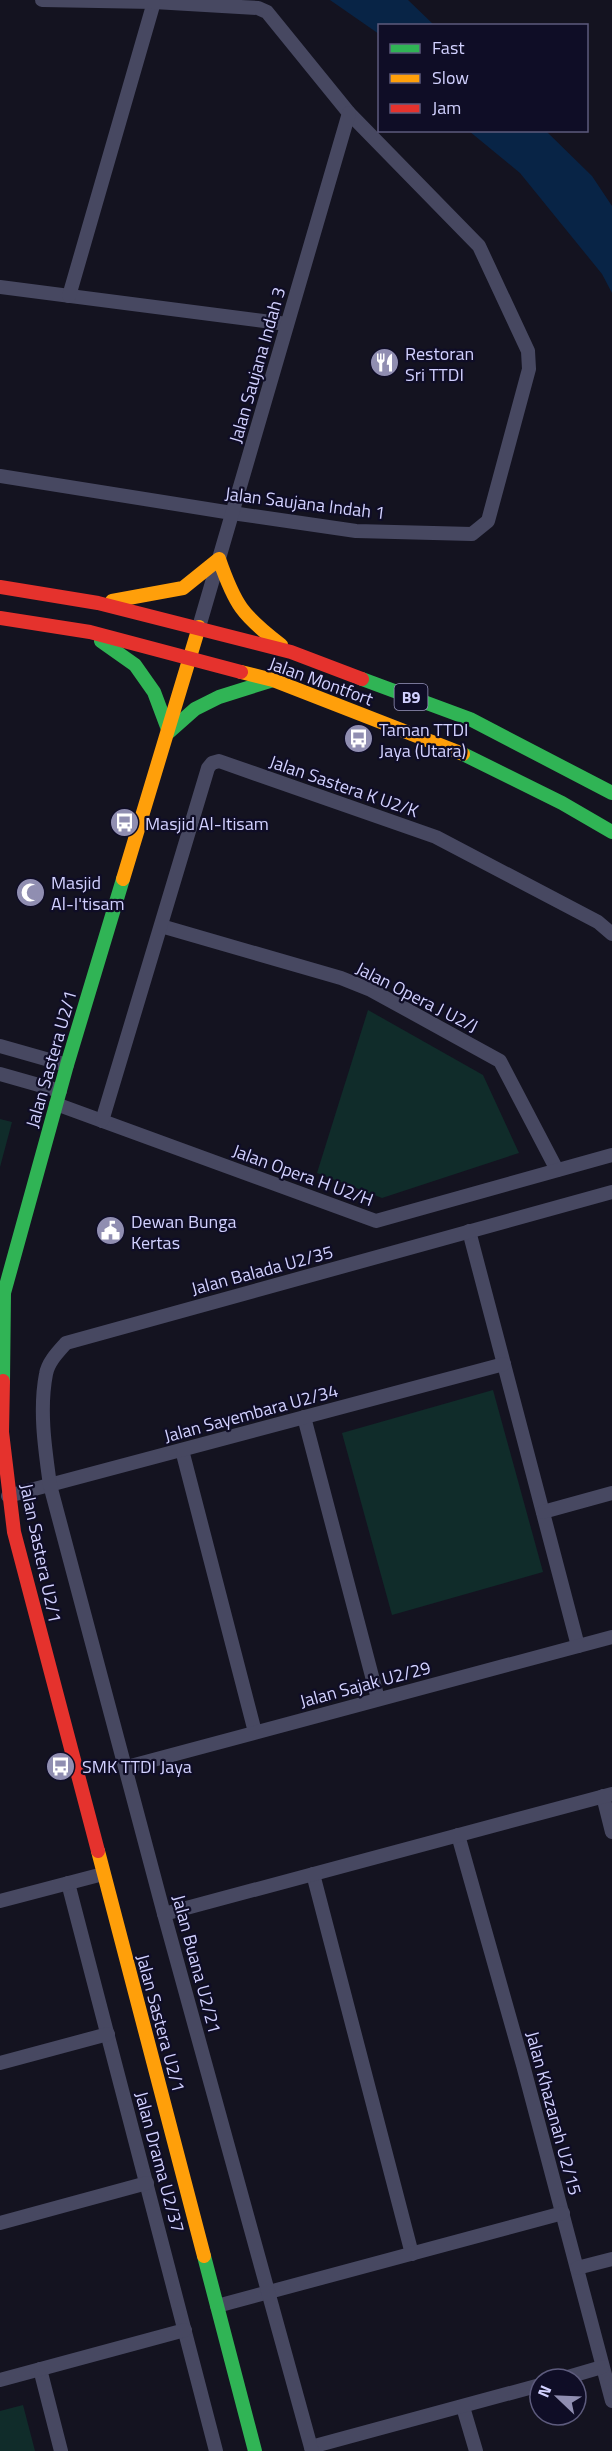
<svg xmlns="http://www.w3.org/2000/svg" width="612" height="2451" font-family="'Titillium Web',sans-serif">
<rect width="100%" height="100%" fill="#141320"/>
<g fill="#102c2a">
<path d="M368 1010 483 1075 519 1153 382 1198 317 1173Z"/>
<path d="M0 1119 12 1122 0 1167Z"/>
<path d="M493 1390 543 1572 392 1615 342 1433Z"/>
<path d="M23 2405 35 2451H0V2411Z"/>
</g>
<g fill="#082446">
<path d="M330 0H408L434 25 380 26 379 34Z"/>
<path d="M469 131H546L592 176 612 206V293L602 274 520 173Z"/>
</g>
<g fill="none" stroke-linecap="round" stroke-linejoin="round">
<g stroke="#474861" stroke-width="14">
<path d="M0 287 287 324"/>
<path d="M69 296 154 2"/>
<path d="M0 476 232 513 356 531 472 534 488 521 529 369 528 351 479 246 349 113 267 12 258 8 154 2 42 0"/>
<path d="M199 627 349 113"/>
<path d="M161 926 341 978 371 990 500 1061 557 1170"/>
<path d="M0 1046 67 1065"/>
<path d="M0 1074 60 1091"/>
<path d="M56 1104 376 1221 612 1155"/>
<path d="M102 1121 208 768 212 763 219 761 436 837 598 922 612 934"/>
<path d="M469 1231 578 1646"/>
<path d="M304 1417 378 1699"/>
<path d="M182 1450 255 1732"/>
<path d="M8 1496 504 1364"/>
<path d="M543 1512 612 1493"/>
<path d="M127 1767 612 1637"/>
<path d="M603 1796 612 1832"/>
<path d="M458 1835 523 2065 612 2401"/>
<path d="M313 1874 412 2254"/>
<path d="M68 1883 216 2451"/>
<path d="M0 1901 103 1874"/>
<path d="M164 1914 612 1794"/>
<path d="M0 2063 108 2034"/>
<path d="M0 2223 147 2183"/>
<path d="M577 2268 612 2259"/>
<path d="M217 2306 563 2213"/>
<path d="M40 2369 61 2451"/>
<path d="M561 2379 602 2367"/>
<path d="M0 2380 185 2330"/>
<path d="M463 2407 476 2451"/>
<path d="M311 2447 540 2385"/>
<path d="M312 2451 164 1914 50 1485C45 1449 39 1410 46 1374 48 1362 58 1352 66 1343L612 1192"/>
</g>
<g stroke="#30b455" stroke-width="14">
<path d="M101 641 135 665 154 692 169 732 195 709 219 697 273 680"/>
<path d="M362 679 470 719 612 793"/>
<path d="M463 754 562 803 612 832"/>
<path d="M3 1381 4 1293 67 1065 123 879"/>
<path d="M204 2256 255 2451"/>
</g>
<g stroke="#ff9f0a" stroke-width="14">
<path d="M112 601 183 588 219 559C235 605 242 615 281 645"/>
<path d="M241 672 273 680 463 754"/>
<path d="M123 879 199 627"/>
<path d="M98 1851 204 2256"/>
</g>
<g stroke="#e5322d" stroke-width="14">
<path d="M0 587 98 603 291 652 362 679"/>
<path d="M0 618 90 632 241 672"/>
<path d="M3 1381 2 1432 14 1532 98 1851"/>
</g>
</g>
<defs>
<symbol id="restaurant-disc" viewBox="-11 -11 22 22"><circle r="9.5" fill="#908eb1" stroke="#0f0d26"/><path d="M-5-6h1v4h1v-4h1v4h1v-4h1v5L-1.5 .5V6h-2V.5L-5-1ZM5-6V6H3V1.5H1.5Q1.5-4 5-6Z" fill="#fff"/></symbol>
<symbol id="bus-disc" viewBox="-11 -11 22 22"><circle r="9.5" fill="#908eb1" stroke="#0f0d26"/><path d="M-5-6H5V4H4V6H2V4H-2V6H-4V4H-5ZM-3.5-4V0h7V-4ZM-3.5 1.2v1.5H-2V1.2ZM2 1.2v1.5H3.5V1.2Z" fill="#fff"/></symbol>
<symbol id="mosque-disc" viewBox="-11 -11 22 22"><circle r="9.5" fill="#908eb1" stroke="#0f0d26"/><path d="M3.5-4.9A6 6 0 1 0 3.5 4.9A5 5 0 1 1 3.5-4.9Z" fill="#fff"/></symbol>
<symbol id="civic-disc" viewBox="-11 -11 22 22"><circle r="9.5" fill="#908eb1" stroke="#0f0d26"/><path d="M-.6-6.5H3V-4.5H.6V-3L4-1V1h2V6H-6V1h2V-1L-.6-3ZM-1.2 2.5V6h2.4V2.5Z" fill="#fff"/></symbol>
</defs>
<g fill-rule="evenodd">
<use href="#restaurant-disc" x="368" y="346" width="33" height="33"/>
<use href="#bus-disc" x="342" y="722" width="33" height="33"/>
<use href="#bus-disc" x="108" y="806" width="33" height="33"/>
<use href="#mosque-disc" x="14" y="876" width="33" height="33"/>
<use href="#civic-disc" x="94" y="1214" width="33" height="33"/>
<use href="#bus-disc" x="44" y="1750" width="33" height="33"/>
</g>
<g text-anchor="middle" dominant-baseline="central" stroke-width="4.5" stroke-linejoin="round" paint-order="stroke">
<rect fill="#0f0d26" stroke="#9896be" stroke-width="1.5" x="394.5" y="684" width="33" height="26" rx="4.5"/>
<g font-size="16" font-weight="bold" fill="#d2d1ff">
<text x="411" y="697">B9</text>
</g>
<g font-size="18" fill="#d2d1ff" stroke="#0f0d26" text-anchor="start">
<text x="405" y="353">Restoran<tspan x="405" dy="21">Sri TTDI</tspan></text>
<text x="379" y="729">Taman TTDI<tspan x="379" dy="21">Jaya (Utara)</tspan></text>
<text x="145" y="823">Masjid Al-Itisam</text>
<text x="51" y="882">Masjid<tspan x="51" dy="21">Al-I'tisam</tspan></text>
<text x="131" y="1221">Dewan Bunga<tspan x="131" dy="21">Kertas</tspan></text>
<text x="82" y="1766">SMK TTDI Jaya</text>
</g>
<g font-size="18" fill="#d2d1ff" stroke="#0f0d26">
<text transform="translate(257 365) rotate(-74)">Jalan Saujana Indah 3</text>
<text transform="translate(305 503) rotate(7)">Jalan Saujana Indah 1</text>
<text transform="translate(321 681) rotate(20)">Jalan Montfort</text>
<text transform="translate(344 786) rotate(19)">Jalan Sastera K U2/K</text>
<text transform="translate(417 997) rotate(27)">Jalan Opera J U2/J</text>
<text transform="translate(51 1059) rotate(-74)">Jalan Sastera U2/1</text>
<text transform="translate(303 1175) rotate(20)">Jalan Opera H U2/H</text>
<text transform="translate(262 1270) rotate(-15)">Jalan Balada U2/35</text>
<text transform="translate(251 1413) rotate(-15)">Jalan Sayembara U2/34</text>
<text transform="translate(41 1553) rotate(78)">Jalan Sastera U2/1</text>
<text transform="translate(365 1684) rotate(-15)">Jalan Sajak U2/29</text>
<text transform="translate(197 1964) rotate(75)">Jalan Buana U2/21</text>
<text transform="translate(161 2023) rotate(75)">Jalan Sastera U2/1</text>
<text transform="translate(554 2113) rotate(75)">Jalan Khazanah U2/15</text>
<text transform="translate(160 2162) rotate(75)">Jalan Drama U2/37</text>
</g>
</g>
<rect x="378" y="24" width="210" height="108" fill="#0f0d26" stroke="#5d5b7d" stroke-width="1.5"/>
<rect x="390" y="44" width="30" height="9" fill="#30b455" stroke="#5d5b7d" stroke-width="1.5"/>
<text x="432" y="54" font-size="18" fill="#d2d1ff">Fast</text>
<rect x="390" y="74" width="30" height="9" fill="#ff9f0a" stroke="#5d5b7d" stroke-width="1.5"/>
<text x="432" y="84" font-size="18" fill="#d2d1ff">Slow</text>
<rect x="390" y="104" width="30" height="9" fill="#e5322d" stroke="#5d5b7d" stroke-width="1.5"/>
<text x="432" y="114" font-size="18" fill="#d2d1ff">Jam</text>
<g transform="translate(558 2397) rotate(293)"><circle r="28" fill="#0f0d26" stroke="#5d5b7d" stroke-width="1.5"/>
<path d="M0-4.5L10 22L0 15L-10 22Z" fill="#908eb1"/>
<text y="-9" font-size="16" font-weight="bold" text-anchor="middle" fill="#d2d1ff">N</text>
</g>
</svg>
